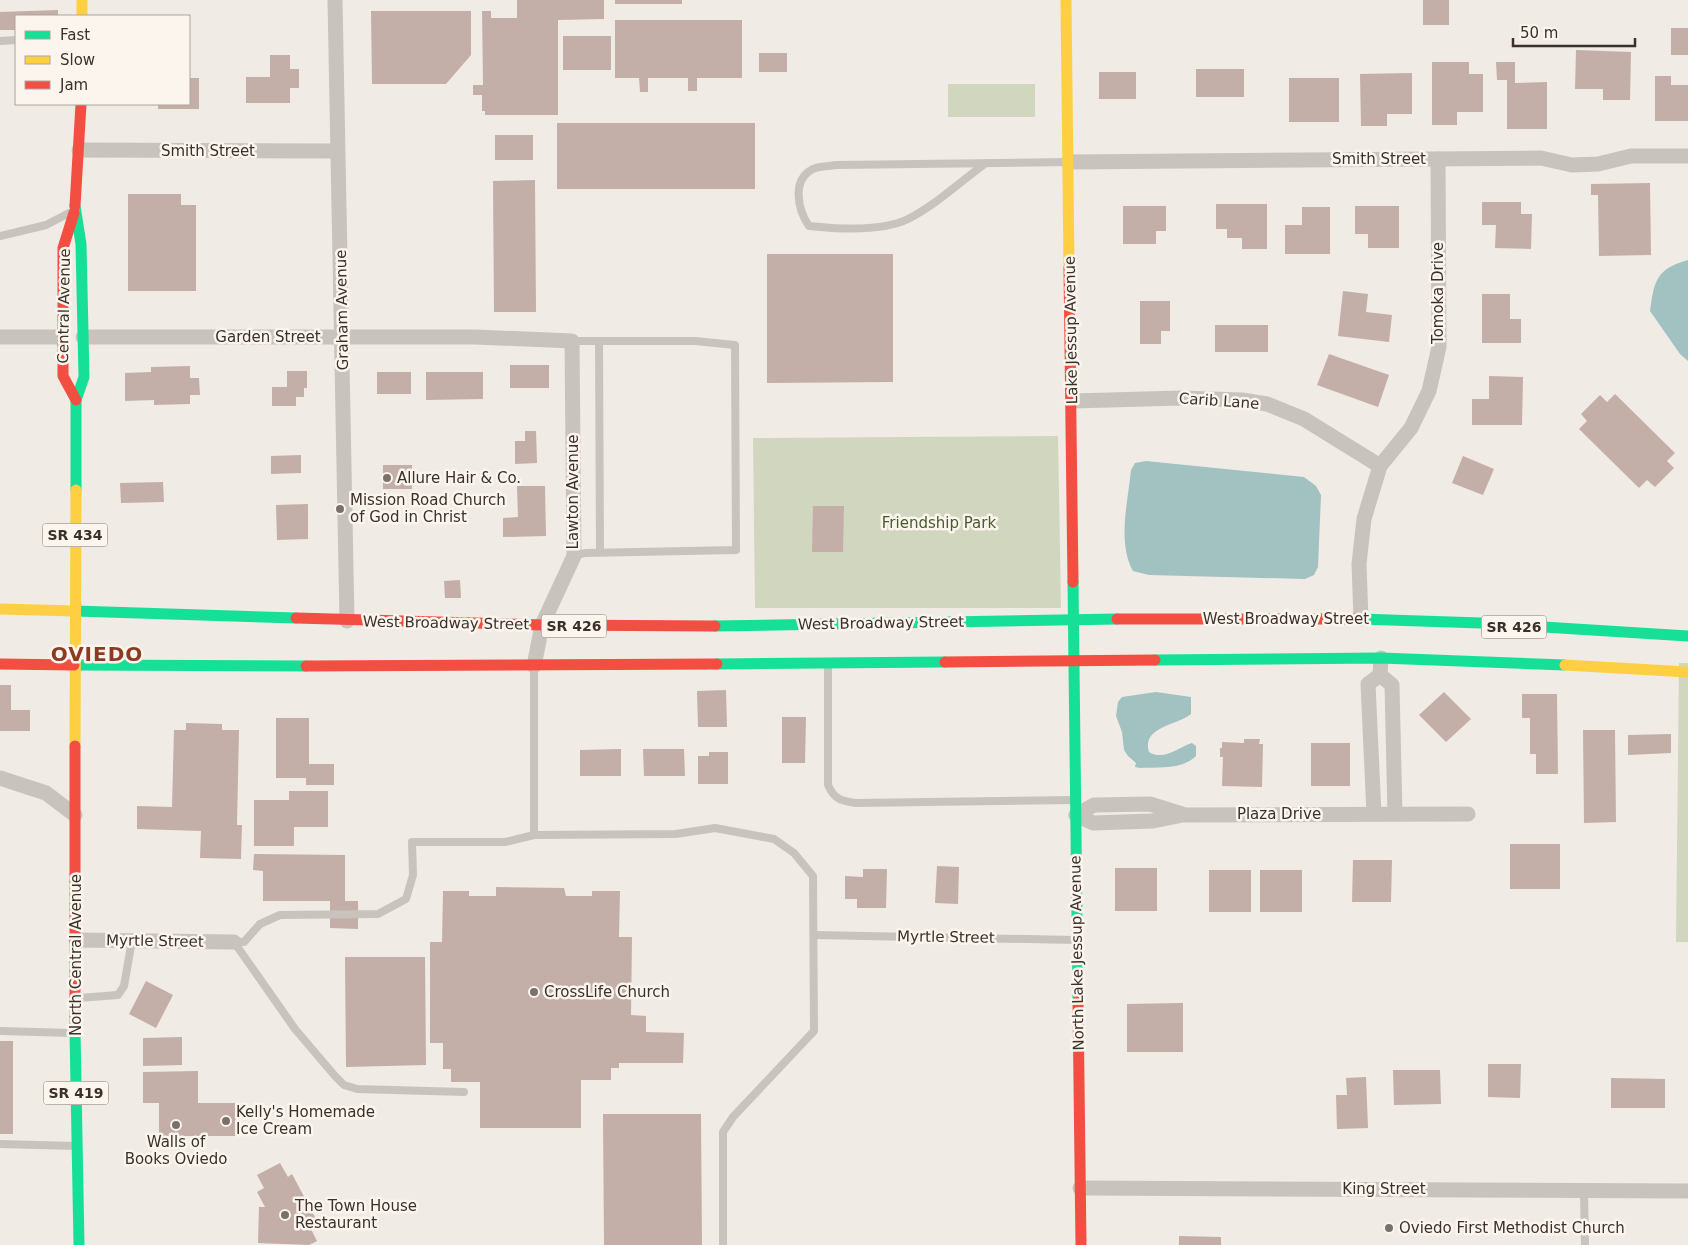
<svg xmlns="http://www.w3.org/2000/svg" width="1688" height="1245" font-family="'DejaVu Sans',sans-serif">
	<rect width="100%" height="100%" fill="#f0ebe5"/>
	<g fill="#d1d6bf">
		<rect x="948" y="84" width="87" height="33"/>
		<polygon points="1058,436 1061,608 755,608 753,438"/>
		<polygon points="1679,663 1688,663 1688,942 1676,942"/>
	</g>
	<g fill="#a1c2c1">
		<path d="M1688 260V361L1680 354 1650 311C1654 281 1656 269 1688 260Z"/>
		<path d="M1146 461 1304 477 1316 486 1321 495 1318 567 1314 575 1305 579 1149 575 1133 571C1117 542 1128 502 1131 470L1135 463Z"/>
		<path d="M1156 692 1191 697V714C1178 725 1141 727 1149 752 1164 761 1177 748 1192 743L1196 746V756C1182 770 1159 767 1140 768L1135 767 1136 763 1128 756 1124 750 1122 732 1116 716 1118 702 1122 697Z"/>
	</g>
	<g fill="#c3afa7">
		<polygon points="517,0 604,0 604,19 558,20 558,115 485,115 485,111 482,111 482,95 473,95 473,85 483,85 482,11 491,11 491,18 517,18"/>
		<rect x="615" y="0" width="67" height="4"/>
		<rect x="1423" y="0" width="26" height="25"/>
		<polygon points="58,10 58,16 16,16 16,30 0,30 0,12"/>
		<polygon points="371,11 471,11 471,55 446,84 372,84"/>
		<polygon points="615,20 742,20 742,78 697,78 697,91 688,91 688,78 648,78 648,92 640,92 639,78 615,78"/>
		<rect x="1671" y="28" width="17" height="27"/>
		<rect x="563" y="36" width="48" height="34"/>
		<polygon points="1576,50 1631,52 1630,100 1603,100 1603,89 1575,89"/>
		<rect x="759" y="53" width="28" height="19"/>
		<polygon points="270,55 290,55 290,69 299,69 299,88 290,88 290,103 246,103 246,77 270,77"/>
		<polygon points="1432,62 1469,62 1469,74 1483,74 1483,112 1457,112 1457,125 1432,125"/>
		<polygon points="1496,62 1515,62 1515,83 1547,82 1547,129 1507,129 1507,80 1497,80"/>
		<rect x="1196" y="69" width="48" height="28"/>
		<rect x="1099" y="72" width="37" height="27"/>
		<polygon points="1412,73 1412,114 1387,114 1387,126 1361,126 1360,74"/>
		<polygon points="1655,76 1671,76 1671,85 1688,85 1688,121 1655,121"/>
		<polygon points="189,78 199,78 199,109 158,109 158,104 189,104"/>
		<rect x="1289" y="78" width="50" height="44"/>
		<rect x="557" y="123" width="198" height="66"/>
		<rect x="495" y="135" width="38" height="25"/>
		<polygon points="535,180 536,312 494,312 493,181"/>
		<polygon points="1650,183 1651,255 1599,256 1598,195 1591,195 1591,184"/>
		<polygon points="128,194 181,194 181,205 196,205 196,291 128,291"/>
		<polygon points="1482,202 1521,202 1521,214 1532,214 1531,249 1495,248 1496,225 1482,225"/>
		<polygon points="1216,204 1267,204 1267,249 1242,249 1242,238 1227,238 1227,229 1216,229"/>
		<polygon points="1123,206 1166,206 1166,231 1156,231 1156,244 1123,244"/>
		<polygon points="1355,206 1399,206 1399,248 1368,248 1368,234 1355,234"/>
		<polygon points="1302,207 1330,207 1330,254 1285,254 1285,225 1302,225"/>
		<polygon points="767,254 893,254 893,382 767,383"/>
		<polygon points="1343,291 1368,294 1366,312 1392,315 1389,342 1338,336"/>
		<polygon points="1482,294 1510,294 1510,319 1521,319 1521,343 1482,343"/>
		<polygon points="1140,301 1170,301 1170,331 1161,331 1161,344 1140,344"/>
		<rect x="1215" y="325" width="53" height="27"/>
		<polygon points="1329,354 1389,375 1378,407 1317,385"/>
		<rect x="510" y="365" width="39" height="23"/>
		<polygon points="190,366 190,378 199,378 200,395 190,395 190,404 154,405 154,400 125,401 125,373 151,372 151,367"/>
		<polygon points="287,371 307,371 307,388 304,388 304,397 296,397 296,406 272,406 272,387 287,387"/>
		<rect x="377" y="372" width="34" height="22"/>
		<polygon points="426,372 483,372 483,399 426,400"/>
		<polygon points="1489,376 1523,377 1522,425 1472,425 1472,399 1489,399"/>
		<polygon points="1615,394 1675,453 1667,461 1674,468 1655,487 1647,480 1639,488 1579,429 1587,421 1581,414 1600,395 1607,402"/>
		<polygon points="525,431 536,431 537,463 515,464 515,441 525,441"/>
		<polygon points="301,455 301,473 271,474 271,456"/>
		<polygon points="1463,456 1494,469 1483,495 1452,483"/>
		<rect x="383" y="465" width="29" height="24"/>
		<polygon points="163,482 164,502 121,503 120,483"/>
		<polygon points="517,486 545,486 546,536 503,537 503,518 518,517"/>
		<polygon points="308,504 308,539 277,540 276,505"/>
		<polygon points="813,506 844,506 843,552 812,552"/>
		<polygon points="460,580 461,598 445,598 444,581"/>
		<polygon points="0,685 11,685 11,710 30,710 30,731 0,731"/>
		<polygon points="726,690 727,727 698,727 697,691"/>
		<polygon points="1444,692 1471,719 1446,742 1419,715"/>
		<polygon points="1522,694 1557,694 1558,774 1536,774 1536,754 1530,754 1530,718 1522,718"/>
		<polygon points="782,717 806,717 805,763 782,763"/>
		<polygon points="276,718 309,718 309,764 334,764 334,785 306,785 306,778 276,778"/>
		<polygon points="186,723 222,724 222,730 239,730 237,825 242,825 241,859 200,858 201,831 137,829 137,806 172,807 174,730 186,730"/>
		<polygon points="1583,730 1615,730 1616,822 1584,823"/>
		<polygon points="1671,734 1671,753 1628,755 1628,735"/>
		<polygon points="1244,739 1260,739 1259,744 1263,744 1262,787 1222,786 1223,757 1220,757 1220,748 1222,748 1222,742 1244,743"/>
		<rect x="1311" y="743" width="39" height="43"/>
		<polygon points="621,749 621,776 580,776 580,750"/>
		<polygon points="643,749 684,749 685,776 644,776"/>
		<polygon points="709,752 728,752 728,784 698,784 698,756 709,756"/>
		<polygon points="289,791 328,791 328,827 294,827 294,846 254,846 254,800 289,800"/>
		<rect x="1510" y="844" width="50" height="45"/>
		<polygon points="254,854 345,855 345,901 358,901 358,929 330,928 330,901 263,901 263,871 253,870"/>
		<polygon points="1353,860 1392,860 1391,902 1352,902"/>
		<polygon points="937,866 959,867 958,904 935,903"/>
		<rect x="1115" y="868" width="42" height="43"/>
		<polygon points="863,869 887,869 886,908 857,908 857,899 845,899 845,876 863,877"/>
		<rect x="1209" y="870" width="42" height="42"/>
		<rect x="1260" y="870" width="42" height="42"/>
		<polygon points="496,887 564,888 566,896 592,896 592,891 620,891 619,937 632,937 631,1015 646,1016 646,1032 684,1033 683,1063 619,1063 619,1068 611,1068 611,1080 581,1080 581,1128 480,1128 480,1082 451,1082 451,1069 443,1069 443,1043 430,1043 430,942 442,942 443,891 469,891 469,896 496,896"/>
		<polygon points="345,957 425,957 426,1065 346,1067"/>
		<polygon points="146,981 173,995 156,1028 129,1014"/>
		<polygon points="1183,1003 1183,1052 1127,1052 1127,1004"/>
		<polygon points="182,1037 182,1065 143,1066 143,1038"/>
		<rect x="0" y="1041" width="13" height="93"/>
		<polygon points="1488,1064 1521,1064 1520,1098 1488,1097"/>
		<polygon points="1393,1070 1440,1070 1441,1104 1394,1105"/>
		<polygon points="198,1071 198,1103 235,1103 236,1136 159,1136 159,1103 143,1103 143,1072"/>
		<polygon points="1366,1077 1368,1128 1337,1129 1336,1095 1347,1095 1346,1078"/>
		<polygon points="1611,1078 1665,1079 1665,1108 1611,1108"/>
		<polygon points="603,1114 701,1114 702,1245 604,1245"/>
		<polygon points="280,1163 288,1177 292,1174 316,1219 308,1223 317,1241 309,1245 258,1243 259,1207 265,1207 257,1192 264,1188 257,1175"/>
		<polygon points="1179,1236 1221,1237 1221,1245 1179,1245"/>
	</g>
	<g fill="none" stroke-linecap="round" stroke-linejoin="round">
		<g stroke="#c9c3be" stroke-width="8">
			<polyline points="0,41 16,40"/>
			<path d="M986 163C961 181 936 205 908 219 882 232 837 229 809 226 798 210 791 180 813 169 819 166 830 166 837 165L1067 162"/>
			<polyline points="0,236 46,225 69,213"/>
			<polyline points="572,341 695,341 735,345 736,550 585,553 574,556"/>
			<polyline points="599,342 600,552"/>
			<path d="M828 666V785C834 799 841 801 856 803L1074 800"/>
			<polyline points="534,668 534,835 676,834 715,828 774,839 794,853 813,876 814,1031 733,1117 723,1132 723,1245"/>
			<polyline points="814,935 1075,940"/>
			<polyline points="234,942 244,942 260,924 280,915 378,914 406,899 413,875 412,842 505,842 534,835"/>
			<polyline points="234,942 295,1029 335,1076 344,1085 357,1089 464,1092"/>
			<polyline points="78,998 118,995 124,986 132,940"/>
			<polyline points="0,1031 73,1033"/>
			<polyline points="0,1144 75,1146"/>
			<polyline points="1584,1191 1585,1245"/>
		</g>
		<g stroke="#c9c3be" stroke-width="15">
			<polyline points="335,0 347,621"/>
			<polyline points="79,150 337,151"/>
			<polyline points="1068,162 1541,158 1572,165 1598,164 1631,156 1688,156"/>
			<polyline points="0,337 63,337"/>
			<polyline points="83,337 475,337 572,341 574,556 542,625 534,666"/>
			<polyline points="1072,401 1181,398 1242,400 1267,404 1304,419 1380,466"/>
			<polyline points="1361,619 1359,564 1364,519 1380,466 1411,428 1429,391 1439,347 1438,159"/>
			<polyline points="1380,675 1392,685 1395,814"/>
			<polyline points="0,778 46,793 75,815"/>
			<polyline points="1374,814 1368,684 1380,675 1381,658"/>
			<polyline points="1076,815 1093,823 1153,821 1183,815 1468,814"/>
			<polyline points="1076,815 1094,805 1150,804 1182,814"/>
			<polyline points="76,940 234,942"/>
			<polyline points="1080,1188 1688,1191"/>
		</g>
		<g stroke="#16e098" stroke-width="11">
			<polyline points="75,206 81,244 84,377 76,400 76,490"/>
			<polyline points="1073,582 1078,1000"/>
			<polyline points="75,611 296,618"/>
			<polyline points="1359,619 1481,623 1688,636"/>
			<polyline points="715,626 1117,619"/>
			<polyline points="1155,660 1381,658 1565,665"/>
			<polyline points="717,664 945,662"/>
			<polyline points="74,665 306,666"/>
			<polyline points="75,1031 79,1245"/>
		</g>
		<g stroke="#ffcf43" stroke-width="11">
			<polyline points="82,0 82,16"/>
			<polyline points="1066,0 1069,268"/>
			<polyline points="0,609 75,611"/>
			<polyline points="1565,665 1688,672"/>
			<polyline points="75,746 76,490"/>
		</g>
		<g stroke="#f24e42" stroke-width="11">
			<polyline points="75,206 81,104"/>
			<polyline points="74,213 63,248 63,376 76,400"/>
			<polyline points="1069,268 1073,582"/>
			<polyline points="296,618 543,625 715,626"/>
			<polyline points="1117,619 1359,619"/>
			<polyline points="945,662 1155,660"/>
			<polyline points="0,664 74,665"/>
			<polyline points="306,666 717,664"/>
			<polyline points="1078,1000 1081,1245"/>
			<polyline points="75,1031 75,746"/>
		</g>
	</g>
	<g fill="#7a716c" stroke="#fbf5ee" stroke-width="2">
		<circle cx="387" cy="478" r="5"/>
		<circle cx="340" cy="509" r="5"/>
		<circle cx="534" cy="992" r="5"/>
		<circle cx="226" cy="1121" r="5"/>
		<circle cx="176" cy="1125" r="5"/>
		<circle cx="285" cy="1215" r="5"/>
		<circle cx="1389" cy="1228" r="5"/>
	</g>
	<g text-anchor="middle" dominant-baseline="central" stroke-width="5" stroke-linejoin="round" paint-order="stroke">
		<g fill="#fbf5ee" stroke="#756b66" stroke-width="1">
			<rect x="42.5" y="523.5" width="65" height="23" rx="4"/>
			<rect x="541.5" y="614.5" width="65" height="23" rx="4"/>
			<rect x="1481.5" y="615.5" width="65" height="23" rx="4"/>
			<rect x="43.5" y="1081.5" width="65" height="23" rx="4"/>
		</g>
		<g font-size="14" font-weight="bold" fill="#3b302b">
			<text x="75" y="535">SR 434</text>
			<text x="574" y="626">SR 426</text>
			<text x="1514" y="627">SR 426</text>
			<text x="76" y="1093">SR 419</text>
		</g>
		<g font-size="15" fill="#3b302b" stroke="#fbf5ee">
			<text x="208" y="151">Smith Street</text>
			<text x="1379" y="159">Smith Street</text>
			<text transform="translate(1438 293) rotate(-90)">Tomoka Drive</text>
			<text transform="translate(64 306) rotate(-89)">Central Avenue</text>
			<text transform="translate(342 310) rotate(-91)">Graham Avenue</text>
			<text transform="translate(1071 330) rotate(-91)">Lake Jessup Avenue</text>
			<text x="268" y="337">Garden Street</text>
			<text transform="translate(1219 401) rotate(4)">Carib Lane</text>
			<text transform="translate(573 492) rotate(-90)">Lawton Avenue</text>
			<text x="1286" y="619">West Broadway Street</text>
			<text transform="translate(446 623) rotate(1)">West Broadway Street</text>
			<text transform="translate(881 623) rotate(-1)">West Broadway Street</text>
			<text x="1279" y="814">Plaza Drive</text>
			<text transform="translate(946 937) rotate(1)">Myrtle Street</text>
			<text transform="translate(155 941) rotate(1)">Myrtle Street</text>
			<text transform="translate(1077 953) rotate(-91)">North Lake Jessup Avenue</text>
			<text transform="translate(76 955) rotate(-90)">North Central Avenue</text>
			<text x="1384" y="1189">King Street</text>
		</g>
		<g font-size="15" fill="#3b302b" stroke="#fbf5ee" text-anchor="start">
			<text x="397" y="478">Allure Hair &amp; Co.</text>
			<text x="350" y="500">Mission Road Church<tspan x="350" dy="17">of God in Christ</tspan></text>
			<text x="544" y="992">CrossLife Church</text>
			<text x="236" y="1112">Kelly's Homemade<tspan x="236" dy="17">Ice Cream</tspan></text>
			<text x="176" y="1142" text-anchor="middle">Walls of<tspan x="176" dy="17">Books Oviedo</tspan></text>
			<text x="295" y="1206">The Town House<tspan x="295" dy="17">Restaurant</tspan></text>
			<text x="1399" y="1228">Oviedo First Methodist Church</text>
		</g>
		<g font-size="15" fill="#4a5a2e" stroke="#fbf5ee">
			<text x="939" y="523">Friendship Park</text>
		</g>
		<g font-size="20" font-weight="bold" letter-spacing="1" fill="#8c3b22" stroke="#fbf5ee">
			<text x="97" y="654">OVIEDO</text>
		</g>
	</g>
	<rect x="15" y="15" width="175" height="90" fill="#fbf5ee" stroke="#aea6a0"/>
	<rect x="25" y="31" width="25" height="8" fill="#16e098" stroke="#aea6a0"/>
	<text x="60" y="40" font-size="15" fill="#3b302b">Fast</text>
	<rect x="25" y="56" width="25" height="8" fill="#ffcf43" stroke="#aea6a0"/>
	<text x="60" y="65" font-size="15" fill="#3b302b">Slow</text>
	<rect x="25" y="81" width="25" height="8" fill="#f24e42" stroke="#aea6a0"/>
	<text x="60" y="90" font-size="15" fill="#3b302b">Jam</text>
	<path d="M1513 38v8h122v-8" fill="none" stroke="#3b302b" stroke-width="2.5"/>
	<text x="1520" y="38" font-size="15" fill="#3b302b" stroke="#fbf5ee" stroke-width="4" paint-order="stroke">50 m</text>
</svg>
